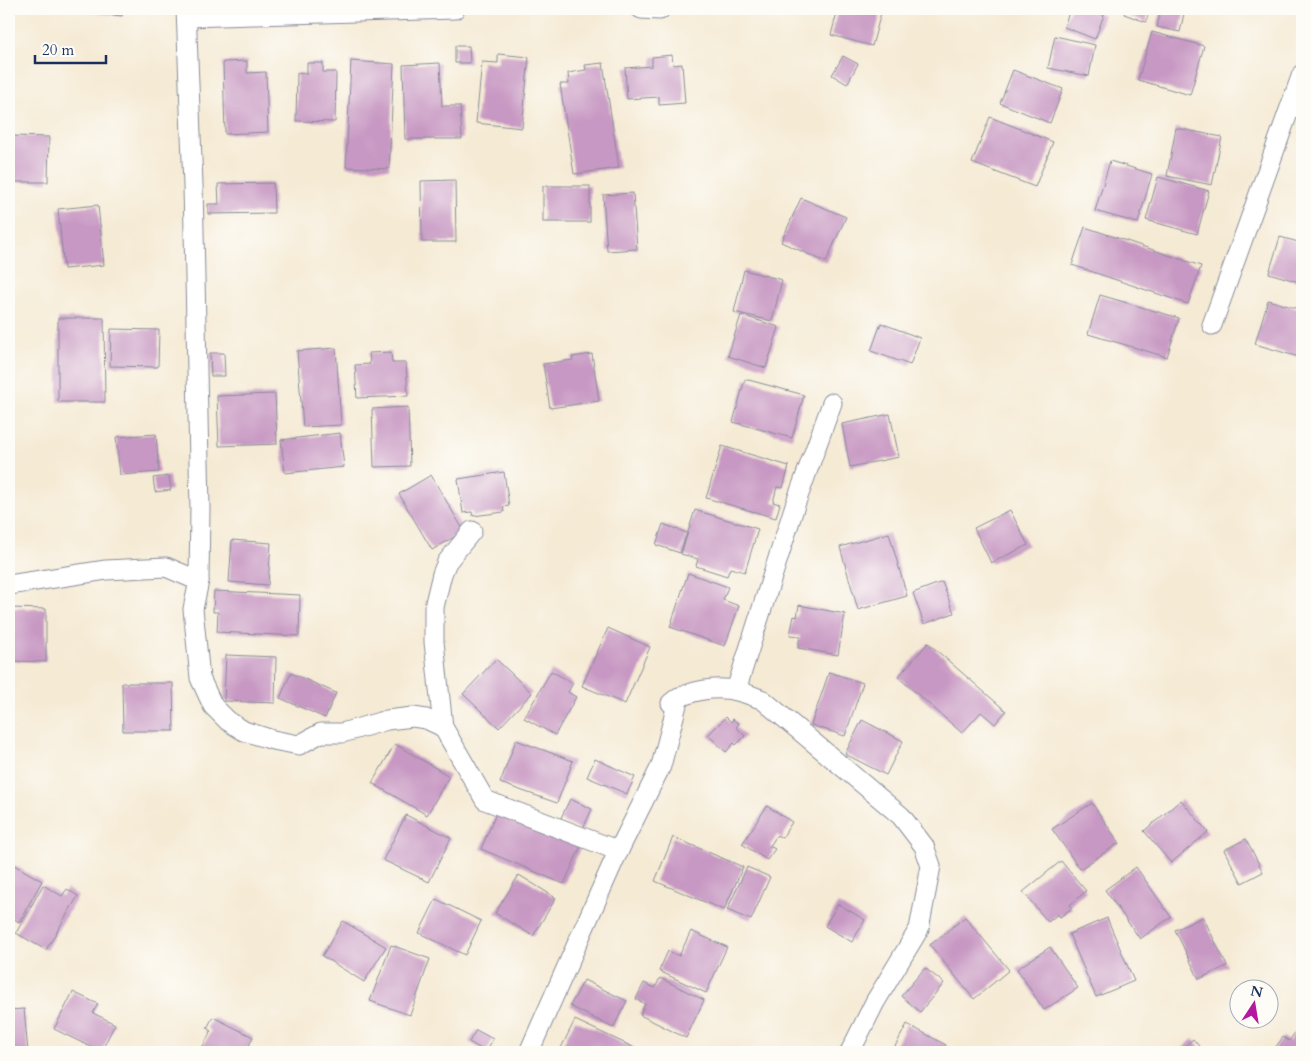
<svg xmlns="http://www.w3.org/2000/svg" width="1311" height="1061" font-family="Cardo,serif">
	<rect width="100%" height="100%" fill="#fdfcf7"/>
	<filter id="ink" filterUnits="userSpaceOnUse"><feTurbulence type="fractalNoise" baseFrequency=".02" numOctaves="2"/><feDisplacementMap in="SourceGraphic" scale="10" xChannelSelector="R" yChannelSelector="G"/><feConvolveMatrix kernelMatrix="1 2 1 2 8 2 1 2 1" color-interpolation-filters="sRGB"/></filter>
	<filter id="wash" filterUnits="userSpaceOnUse"><feTurbulence type="fractalNoise" baseFrequency=".0096" numOctaves="4" result="noise"/><feDisplacementMap in="SourceGraphic" scale="20" xChannelSelector="R" yChannelSelector="G"/><feGaussianBlur stdDeviation="1.12" result="paint"/><feColorMatrix in="noise" values="0 0 0 0 0 0 0 0 0 0 0 0 0 0 0 0 0 1.4 0 .05"/><feComposite in="paint" operator="in"/></filter>
	<g filter="url(#wash)">
		<rect width="100%" height="100%" fill="#f5ead4"/>
		<g id="blocks">
			<g fill="#c798c3">
				<polygon points="79,9 123,9 122,16 79,11"/>
				<polygon points="838,9 882,9 872,46 831,35"/>
				<polygon points="1070,9 1090,9 1104,15 1095,39 1064,27"/>
				<polygon points="1126,9 1150,9 1146,22 1124,14"/>
				<polygon points="1161,9 1185,9 1180,32 1157,27"/>
				<polygon points="1152,32 1204,46 1190,95 1138,80"/>
				<polygon points="1055,36 1095,45 1089,76 1048,68"/>
				<polygon points="455,46 469,46 470,63 455,63"/>
				<polygon points="498,54 529,57 522,128 476,123 482,62 498,63"/>
				<polygon points="672,55 673,65 682,64 685,103 659,105 659,97 627,99 625,68 652,66 652,57"/>
				<polygon points="843,56 858,64 847,84 832,75"/>
				<polygon points="247,61 247,73 266,72 268,132 225,134 223,62"/>
				<polygon points="351,61 394,64 389,169 346,167"/>
				<polygon points="307,63 323,63 323,72 336,72 335,122 296,121 297,73 307,74"/>
				<polygon points="440,63 442,106 460,106 462,139 405,139 403,65"/>
				<polygon points="603,63 619,168 574,174 560,84 569,84 568,73 586,70 585,65"/>
				<polygon points="1013,70 1063,89 1050,123 1000,103"/>
				<polygon points="990,117 1053,142 1035,187 972,163"/>
				<polygon points="1176,128 1222,137 1212,185 1167,176"/>
				<polygon points="9,136 49,137 48,182 9,182"/>
				<polygon points="1110,161 1152,174 1138,223 1095,211"/>
				<polygon points="1158,177 1209,191 1197,234 1146,220"/>
				<polygon points="455,180 456,242 422,242 421,181"/>
				<polygon points="273,183 274,213 208,214 208,204 219,204 218,184"/>
				<rect x="543" y="186" width="47" height="36"/>
				<polygon points="633,193 637,249 607,251 603,195"/>
				<polygon points="801,198 846,217 826,262 781,242"/>
				<polygon points="98,205 104,265 64,269 58,209"/>
				<polygon points="1085,227 1201,266 1188,304 1072,265"/>
				<polygon points="1280,237 1302,243 1302,283 1269,273"/>
				<polygon points="744,270 782,280 772,321 734,312"/>
				<polygon points="1100,295 1179,318 1167,357 1088,334"/>
				<polygon points="1268,300 1302,310 1302,358 1255,344"/>
				<polygon points="741,315 779,327 766,368 728,356"/>
				<polygon points="58,318 104,318 105,402 58,402"/>
				<polygon points="881,323 920,338 910,365 871,351"/>
				<polygon points="111,329 159,330 158,367 110,366"/>
				<polygon points="336,348 341,425 303,427 297,351"/>
				<polygon points="391,352 392,363 406,363 408,396 357,398 355,365 370,364 369,353"/>
				<polygon points="210,353 224,353 225,376 211,376"/>
				<polygon points="592,354 599,401 550,408 543,364 573,360 572,357"/>
				<polygon points="745,379 804,395 792,438 733,422"/>
				<polygon points="275,394 277,444 219,446 217,396"/>
				<polygon points="408,407 410,466 374,467 372,409"/>
				<polygon points="890,414 899,457 850,467 842,424"/>
				<polygon points="340,433 344,467 285,473 281,440"/>
				<polygon points="156,434 159,472 120,475 116,437"/>
				<polygon points="722,446 789,466 783,488 777,487 773,502 780,504 776,518 706,498"/>
				<polygon points="504,472 509,506 503,507 504,512 473,516 472,512 463,513 458,479"/>
				<polygon points="431,475 464,531 432,550 399,494"/>
				<polygon points="169,476 171,490 155,492 153,478"/>
				<polygon points="695,510 758,529 745,572 730,568 727,576 696,566 698,559 681,554"/>
				<polygon points="1010,510 1028,545 991,563 974,528"/>
				<polygon points="663,524 687,533 680,553 656,545"/>
				<polygon points="889,533 907,596 858,610 840,547"/>
				<polygon points="232,540 271,543 268,585 229,582"/>
				<polygon points="688,573 728,587 723,600 739,606 725,646 670,627"/>
				<polygon points="942,582 954,613 924,624 913,593"/>
				<polygon points="214,591 300,595 299,636 217,632 218,612 213,612"/>
				<polygon points="799,605 845,614 838,655 798,648 800,636 790,635 794,616 797,617"/>
				<polygon points="9,608 46,609 46,662 9,661"/>
				<polygon points="608,628 650,647 625,704 582,686"/>
				<polygon points="928,643 1006,711 995,724 981,712 962,733 898,677"/>
				<polygon points="226,655 276,657 275,703 224,701"/>
				<polygon points="496,659 532,693 499,728 463,694"/>
				<polygon points="551,671 573,683 568,692 576,697 555,735 524,718"/>
				<polygon points="829,672 863,683 845,736 811,725"/>
				<polygon points="291,673 336,693 325,718 280,698"/>
				<polygon points="122,683 173,683 174,731 123,731"/>
				<polygon points="726,717 731,722 733,719 739,724 736,727 745,736 736,745 734,743 726,752 708,735"/>
				<polygon points="862,720 903,741 886,775 845,754"/>
				<polygon points="516,740 573,761 557,803 500,783"/>
				<polygon points="395,744 449,776 427,815 372,783"/>
				<polygon points="595,759 635,777 627,794 587,777"/>
				<polygon points="570,799 592,809 582,831 560,820"/>
				<polygon points="1181,800 1208,832 1171,863 1144,831"/>
				<polygon points="1092,803 1119,843 1080,869 1052,829"/>
				<polygon points="767,806 792,822 782,838 777,835 770,846 775,849 767,860 742,844"/>
				<polygon points="497,811 581,846 564,884 481,849"/>
				<polygon points="406,815 451,838 429,882 383,860"/>
				<polygon points="673,837 743,867 724,910 655,881"/>
				<polygon points="1246,839 1263,872 1242,883 1224,850"/>
				<polygon points="1061,861 1086,891 1070,905 1072,908 1060,917 1058,914 1048,922 1023,892"/>
				<polygon points="9,862 42,881 19,922 9,916"/>
				<polygon points="747,867 770,877 751,920 727,910"/>
				<polygon points="1136,867 1171,917 1140,939 1105,890"/>
				<polygon points="519,875 556,898 533,936 495,913"/>
				<polygon points="43,885 62,896 67,889 78,896 46,950 16,933"/>
				<polygon points="436,899 481,921 465,955 419,933"/>
				<polygon points="838,904 865,920 852,942 825,926"/>
				<polygon points="965,917 1009,970 974,999 930,945"/>
				<polygon points="1203,917 1227,966 1199,979 1175,930"/>
				<polygon points="1107,918 1134,981 1096,997 1069,934"/>
				<polygon points="343,921 386,947 364,982 322,956"/>
				<polygon points="691,931 727,947 706,993 659,971 668,951 679,956"/>
				<polygon points="391,945 430,959 410,1015 370,1001"/>
				<polygon points="1050,947 1078,988 1044,1010 1017,969"/>
				<polygon points="925,968 944,983 920,1012 901,996"/>
				<polygon points="660,978 704,1000 686,1038 640,1015 645,1004 636,999 644,983 655,988"/>
				<polygon points="584,980 627,1001 613,1028 570,1006"/>
				<polygon points="73,992 98,1004 93,1013 115,1024 101,1052 54,1029"/>
				<polygon points="24,1009 28,1052 9,1052 9,1010"/>
				<polygon points="213,1017 253,1037 246,1052 200,1052 211,1031 207,1028"/>
				<polygon points="575,1020 639,1050 638,1052 559,1052"/>
				<polygon points="907,1024 946,1045 942,1052 892,1052"/>
				<polygon points="476,1030 493,1039 486,1052 469,1042"/>
				<polygon points="1296,1031 1302,1035 1302,1052 1272,1052 1283,1037 1289,1041"/>
				<polygon points="1193,1039 1204,1052 1178,1052"/>
			</g>
		</g>
	</g>
	<g filter="url(#ink)">
		<use href="#blocks" fill-opacity="0" stroke="#888c99" stroke-width="1"/>
		<g fill="none" stroke-linecap="round" stroke-linejoin="round">
			<defs>
				<g id="street">
					<polyline points="186,9 193,185 200,508 199,581 193,609 200,678 213,706 228,721 244,731 273,740 299,745 321,733 342,733 387,720 413,717 426,719 443,727"/>
					<polyline points="641,9 660,10"/>
					<polyline points="187,17 455,9"/>
					<polyline points="1212,325 1302,74"/>
					<polyline points="472,531 447,562 442,574 434,607 434,642 443,727 485,800 619,851"/>
					<polyline points="9,585 106,570 166,567 199,581"/>
					<polyline points="736,690 795,505 832,403"/>
					<path d="M671 703C688 690 716 686 737 691 746 693 755 697 763 700L901 816 924 846 931 866 919 929 875 1002 850 1052"/>
					<polyline points="529,1052 616,856 661,766 679,697 674,701"/>
				</g>
			</defs>
			<use href="#street" stroke="#888c99" stroke-width="21"/>
			<use href="#street" stroke="#fff" stroke-width="19"/>
		</g>
	</g>
	<rect width="1311" height="1061" fill="none" stroke="#fdfcf7" stroke-width="30"/>
	<g transform="translate(1254 1004) rotate(12)"><circle r="24" fill="#fdfcf7" stroke="#a3aaba"/>
	<path d="M0-4L9 19L0 12L-9 19Z" fill="#b5179e"/>
	<text y="-8" font-size="14" font-weight="bold" text-anchor="middle" fill="#1b2f5e">N</text>
	</g>
	<path d="M35 55v8h71v-8" fill="none" stroke="#1b2f5e" stroke-width="2.5"/>
	<text x="42" y="55" font-size="15" fill="#1b2f5e" stroke="#fdfcf7" stroke-width="4" paint-order="stroke">20 m</text>
</svg>
